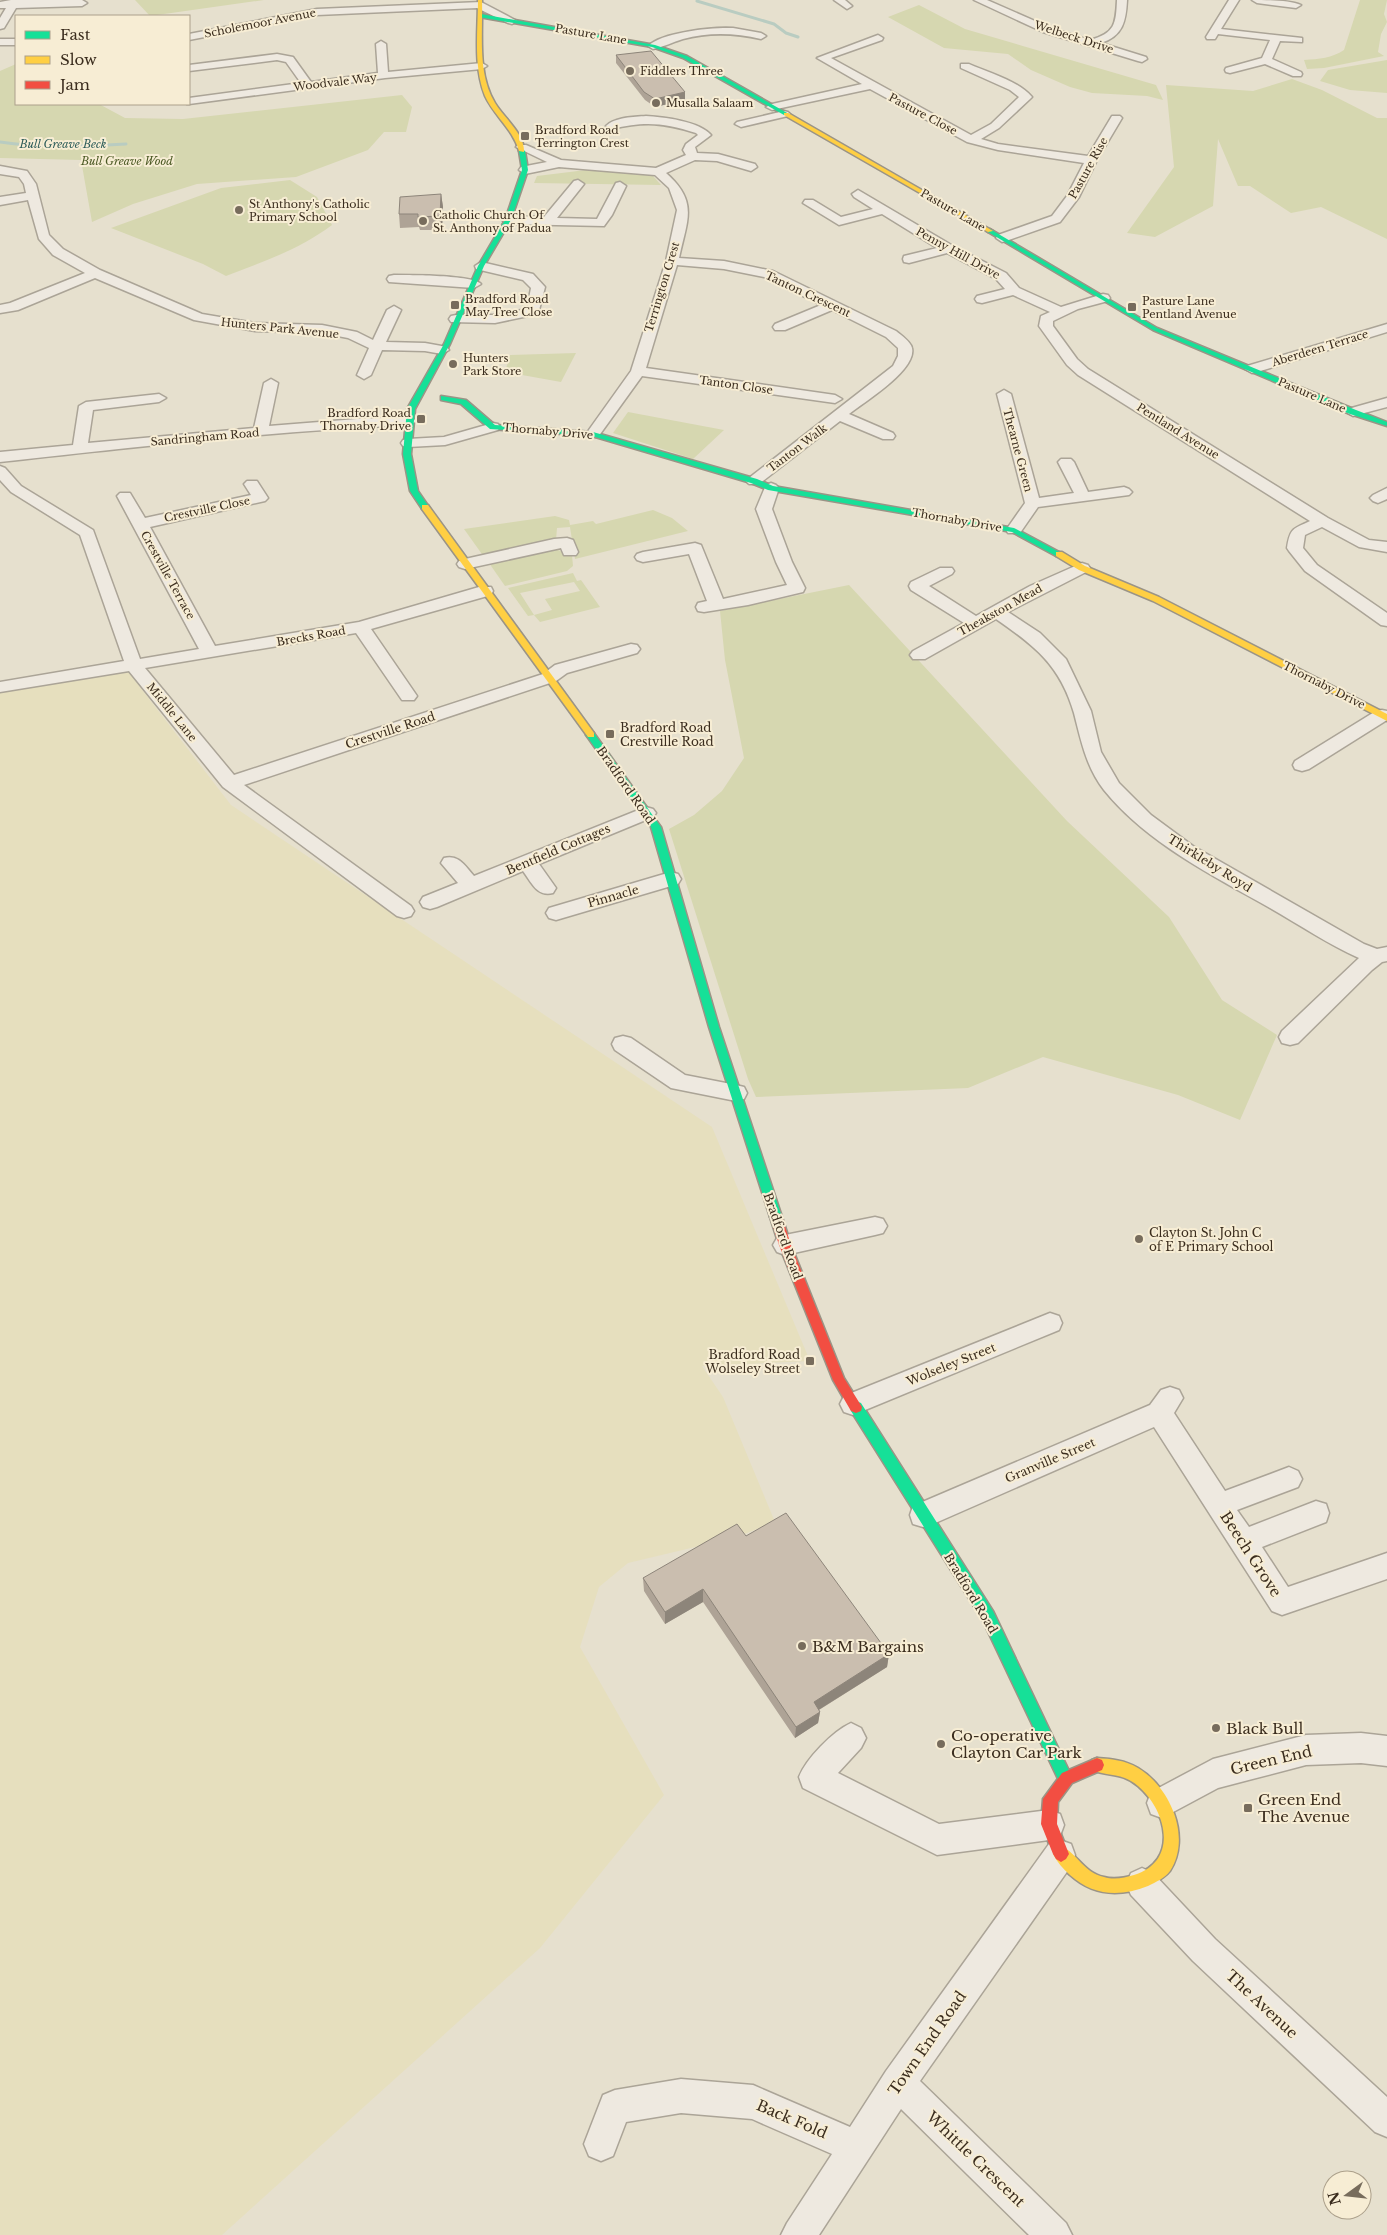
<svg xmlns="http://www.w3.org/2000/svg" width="1387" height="2235" font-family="'Libre Baskerville',serif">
	<rect width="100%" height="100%" fill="#e6e0ce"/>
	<polygon fill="#e6dfbe" points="126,669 231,805 712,1127 810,1361 702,1366 723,1397 775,1522 737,1537 628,1563 599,1587 580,1647 664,1795 540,1948 222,2235 0,2235 0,688"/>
	<g fill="#d6d7b0" fill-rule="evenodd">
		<polygon points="135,0 264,0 150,16"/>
		<path d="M1360 0H1387L1384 14 1387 22 1381 34 1378 52 1384 56 1324 68 1307 69 1304 60C1319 59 1332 58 1344 50Z"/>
		<polygon points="919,5 965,29 1156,85 1163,100 1147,96 1092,93 1070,87 1031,70 1008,54 944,48 888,17"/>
		<polygon points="1387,60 1387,93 1350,90 1320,81 1328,70"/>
		<polygon points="16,64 16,104 99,104 125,118 183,119 402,95 412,107 406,132 384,132 368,150 296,177 197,184 133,204 92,222 81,160 0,158 0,71"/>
		<polygon points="1292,79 1322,90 1377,118 1387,118 1387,239 1321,207 1291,213 1250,186 1238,186 1218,139 1213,206 1155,237 1127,233 1174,167 1166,85 1253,91"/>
		<polygon points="586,170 635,172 653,176 661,185 534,183 537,176"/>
		<path d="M290 180 317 197 332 225C300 249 263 262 226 276L203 264 111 228 221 188Z"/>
		<polygon points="576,353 561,382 505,372 510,355"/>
		<polygon points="628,412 724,430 693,459 613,433"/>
		<polygon points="653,510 672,518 688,531 575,559 570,527 557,528 556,540 484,557 464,529 555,516 569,520 570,525 593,521 596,524"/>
		<polygon points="555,549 572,555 573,566 567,571 505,586 489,563"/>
		<path d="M573 573 577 581 581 580 600 607 540 622 534 615 528 616 508 588ZM574 582 580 591 545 599 552 610 534 615 520 593Z"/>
		<polygon points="849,585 1067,821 1169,917 1222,1000 1277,1035 1240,1120 1178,1095 1043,1057 968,1088 756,1097 748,1079 669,829 694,815 722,791 744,758 725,660 720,611"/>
	</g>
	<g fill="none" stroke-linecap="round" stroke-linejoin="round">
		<g stroke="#b9ccc1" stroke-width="3">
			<polyline points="697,1 774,24 786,33 798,37"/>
			<path d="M0 142C39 148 86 146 126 144"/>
		</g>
		<defs>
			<g id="street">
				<polygon points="11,0 82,0 87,3 82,6 16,8 4,28 0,29 0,18 6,8 0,8 0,2"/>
				<polygon points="834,0 845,0 852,6 847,9"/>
				<path d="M974 0H987L1051 28 1090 40C1115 33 1116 24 1117 0H1127C1126 21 1123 36 1101 43L1146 57 1147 59 1142 62 1138 61 1043 32Z"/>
				<polygon points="1229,0 1239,0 1221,29 1302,38 1302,42 1280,41 1272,59 1301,72 1302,74 1301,76 1293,76 1265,64 1230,73 1226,72 1225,70 1226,68 1262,58 1270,40 1218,34 1215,39 1207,39 1206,37"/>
				<path d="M1252 0C1266 0 1290 0 1301 5L1296 8 1257 3Z"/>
				<polygon points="481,2 517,21 512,24 508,23 477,8 317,15 189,40 189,34 317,9"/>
				<path d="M733 28 761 33 766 36 761 39C735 33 709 32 683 39 673 42 663 47 653 49L648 46C662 32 713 27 733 28Z"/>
				<path d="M878 35 883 38 882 40 831 58 971 135 991 124 1019 97 1010 90 961 68V64H969C989 73 1017 80 1032 97L1030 99 999 128 981 139 998 144 1088 156 1112 116H1120L1122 118 1097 160 1079 197 1060 222 1006 241 1002 242 996 238 998 235 1052 216 1067 196 1084 163 998 150 967 142 870 89 772 110 766 107 772 104 862 84 817 58Z"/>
				<rect x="0" y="39" width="16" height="6"/>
				<polygon points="381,41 386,44 388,72 482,63 487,66 482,69 385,78 189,104 187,104 189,104 189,98 301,83 286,62 277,60 189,71 189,65 277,54 293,57 311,82 378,73 376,44"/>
				<polygon points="784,111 788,112 790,114 788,116 741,127 735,124 737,122"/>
				<path d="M646 116C663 117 699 121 711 135L695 147 697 153 718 154 755 164 757 167 751 171 717 161 695 160 666 173C699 202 687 220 679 258L724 261 773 271 896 331C901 335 911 342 912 348 917 370 864 402 849 414L893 433 895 436 893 439H883L840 421 759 484H749L746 481 749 478 893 366 898 356V348L886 337 832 310 785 330H775L773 327 775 324 821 305 764 277 724 269 677 265 646 368 835 395 842 399 835 403 642 376 598 437H588L586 434 631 371 666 261 677 210 669 188 655 175 559 167 525 174 519 170 521 167 547 162 516 147 518 145H526L561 160 656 168 686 155 683 150 686 144 698 135 696 133C664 123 645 121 612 129L606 126C615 117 634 117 646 116Z"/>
				<polygon points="0,166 27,171 36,184 49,235 63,249 100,270 202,314 255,323 322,325 357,332 373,340 387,310 394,306 401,310 386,342 425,343 447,347 449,350 442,354 425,351 382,350 371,375 364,379 357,375 369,348 348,338 322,333 255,331 194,320 95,278 18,310 0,313 0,305 10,303 85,273 53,255 39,239 28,200 0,205 0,197 26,193 24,184 19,177 0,174"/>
				<polygon points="578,180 584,184 557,218 597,219 616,183 620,182 626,186 612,215 604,226 508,224 502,220 508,216 544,217 574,181"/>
				<path d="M858 190 953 246 1006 273 1019 288 1061 307 1103 294 1108 295 1110 298 1108 301 1078 309 1053 321V326L1077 359 1088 369 1328 518 1369 540 1387 542V552L1359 547 1322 527 1305 535 1303 548 1317 565 1387 613V626L1381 625 1305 571 1289 551 1287 548C1290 528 1293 529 1310 521L1078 375 1067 365 1039 326 1041 316 1050 312 1013 295 982 303 977 302 975 299 977 296 1005 289 996 279 947 253 909 263 904 262 903 259 904 256 937 248 882 214 839 225 803 203 805 200H813L841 217 873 209 854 197 852 194Z"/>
				<polygon points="481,262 533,274 545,287 538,314 495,323 451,322 449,319 451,316 456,315 495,315 527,309 531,288 523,280 476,269 475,266"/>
				<path d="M394 275C409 275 473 275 481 284L474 288 389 282 387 279 389 276Z"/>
				<polygon points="1387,324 1387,332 1257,372 1252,373 1245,369 1247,366"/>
				<path d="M271 379 278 383 269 426 357 419 410 417 417 421 410 425C273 431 136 447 0 462V452L73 445 79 406 86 402 159 394 166 398 159 402 93 410 88 443 254 428 264 383Z"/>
				<polygon points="1004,390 1011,394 1039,498 1074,493 1058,462 1061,459 1071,459 1074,462 1088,492 1124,487 1129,489 1132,492 1129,495 1038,507 1020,533 1008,533 1006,530 1025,503 997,394"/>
				<polygon points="1387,398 1387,407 1353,416 1346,412 1348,409"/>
				<polygon points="493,423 498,424 500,427 498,430 445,445 408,447 403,446 401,443 403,440 408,439 444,437"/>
				<polygon points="0,466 5,468 21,486 93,530 140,659 199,649 117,496 120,493 130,493 145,518 251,495 244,484 247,481 257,481 268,498 265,501 150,527 215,646 359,622 479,587 491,587 493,591 491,595 371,629 417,696 414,700 402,700 356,633 145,668 234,775 543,674 555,665 631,644 637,645 640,649 637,653 567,673 556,681 244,785 411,906 414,911 411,916 404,918 397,916 223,787 129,671 0,692 0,682 124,661 80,535 11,492 0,480"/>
				<polygon points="771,483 776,485 779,488 772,509 792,562 805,588 803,592 748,605 704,612 698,611 696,607 698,603 707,601 689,554 643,562 637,560 635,557 637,554 643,552 695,543 701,545 723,599 787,585 776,562 756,509 766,485"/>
				<polygon points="1387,488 1387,499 1378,503 1373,501 1370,498 1373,495"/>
				<polygon points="567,538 573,540 578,552 576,555 564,555 561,548 465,569 459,567 457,564 459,561 465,559 554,539"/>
				<path d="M1082 563 1088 565 1090 568 1088 571 1008 612 1040 633 1066 659 1091 711 1101 752 1119 783 1151 815 1193 846 1364 944 1377 949 1387 947V961L1382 962 1372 970 1298 1043 1290 1045 1282 1043 1279 1037 1282 1031 1359 958C1329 945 1300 925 1270 908 1212 875 1147 843 1104 790 1086 767 1081 740 1074 713 1060 665 1035 646 996 619L925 659H913L910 655 913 651 964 623 911 590 909 586 911 582 940 568H952L954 571 952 574 929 586 976 616 1030 586Z"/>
				<polygon points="1382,710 1387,711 1387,720 1309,769 1302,771 1295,769 1293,765 1295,761 1376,711"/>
				<path d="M646 807 653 809 656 813 653 817 539 864 556 888 553 893C537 897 532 883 523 871L437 907 430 909 423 907 420 902 423 897 458 883 441 863 444 858C459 854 465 866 474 876Z"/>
				<polygon points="671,872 678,874 681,879 678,884 556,920 549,918 546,913 549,908"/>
				<polygon points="623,1036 631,1038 685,1075 736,1085 744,1087 747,1093 744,1099 736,1101 671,1088 615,1050 612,1044 615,1038"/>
				<polygon points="875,1217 883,1219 887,1226 883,1233 875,1235 785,1255 777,1252 773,1245 777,1238 785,1235"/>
				<polygon points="1050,1313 1059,1316 1062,1323 1059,1330 853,1415 844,1412 840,1404 844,1396"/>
				<polygon points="1170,1387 1179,1390 1183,1398 1174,1413 1225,1491 1289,1467 1298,1471 1302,1479 1298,1487 1237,1510 1249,1527 1316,1501 1326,1504 1329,1513 1326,1522 1262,1547 1288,1587 1387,1553 1387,1579 1282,1615 1272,1611 1154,1427 933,1524 923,1527 913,1524 910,1515 913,1506 1150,1405 1161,1390"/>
				<path d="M851 1723 861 1728 866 1738 861 1748 838 1773 939 1824 1049 1810 1060 1814 1064 1825 1060 1836 1049 1840 937 1855 803 1788 799 1777C806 1759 833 1731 851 1723Z"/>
				<polygon points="1361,1733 1387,1736 1387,1766 1361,1763 1306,1765 1218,1788 1162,1818 1151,1814 1147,1803 1151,1792 1213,1759 1306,1735"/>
				<polygon points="1060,1840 1071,1844 1075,1855 1071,1866 920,2081 1066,2223 1072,2235 1029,2235 901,2109 819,2235 781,2235 787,2223 832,2154 752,2119 681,2113 626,2122 613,2156 601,2161 589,2156 584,2144 603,2095 615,2090 681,2079 753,2085 850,2127 886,2071 1049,1844"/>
				<polygon points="1142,1868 1153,1873 1215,1939 1387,2097 1387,2137 1375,2132 1193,1961 1131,1895 1126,1884 1131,1873"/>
			</g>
			<g id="fast">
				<polygon points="481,14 655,45 687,56 789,114 784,115 683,58 652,47 479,17"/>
				<polygon points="522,149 525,151 528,170 511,220 484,266 450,344 415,409 411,454 418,491 429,507 422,509 410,491 403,454 407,409 444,344 478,266 505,220 522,170 519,151"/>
				<polygon points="990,229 1157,328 1356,410 1387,422 1387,426 1350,414 1153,330 988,232 987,231"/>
				<polygon points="441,396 466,400 495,425 593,432 757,479 773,486 1014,528 1063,554 1056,556 1012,532 768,490 751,483 592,436 490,429 461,404 441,400"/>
				<polygon points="591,732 594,733 661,827 719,1027 782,1217 780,1220 772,1220 770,1217 709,1027 651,827 586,735"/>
				<polygon points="856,1401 861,1403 993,1611 1070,1773 1072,1778 1070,1783 1065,1785 1060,1783 983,1621 851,1411 850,1407 851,1403"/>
			</g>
			<g id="slow">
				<path d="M478 0H482C483 33 477 74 495 103 504 118 525 134 524 152L519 151C513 129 494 116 485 96 473 66 478 31 478 0Z"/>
				<polygon points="784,113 788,113 993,231 988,232 784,115"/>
				<polygon points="422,505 428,505 594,733 594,737 588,737 422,509"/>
				<polygon points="1056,552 1062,552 1085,566 1159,597 1387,714 1387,721 1153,601 1079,570 1056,556"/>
				<path d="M1097 1758C1111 1759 1125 1760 1138 1768 1170 1787 1192 1837 1170 1871 1165 1878 1156 1882 1148 1886 1120 1897 1093 1896 1070 1875 1063 1869 1057 1862 1053 1854L1056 1849 1061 1846C1077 1853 1084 1873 1104 1877 1114 1880 1124 1878 1134 1875 1179 1861 1167 1811 1138 1786 1122 1772 1109 1777 1092 1770L1090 1765 1092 1760Z"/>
			</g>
			<g id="jam">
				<polygon points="776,1212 780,1214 782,1217 791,1245 844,1378 862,1407 861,1411 856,1413 851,1411 833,1380 779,1245 770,1217 772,1214"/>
				<polygon points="1097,1758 1102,1760 1104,1765 1102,1770 1072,1783 1058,1802 1057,1824 1069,1854 1066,1859 1061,1862 1056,1859 1053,1854 1041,1824 1043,1799 1062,1773"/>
			</g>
		</defs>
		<use href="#street" stroke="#aba497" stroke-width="3"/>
		<use href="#fast" stroke="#9b9486" stroke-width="3"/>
		<use href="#slow" stroke="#9b9486" stroke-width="3"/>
		<use href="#jam" stroke="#9b9486" stroke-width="3"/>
		<use href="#street" fill="#eee9e0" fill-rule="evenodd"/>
		<use href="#fast" fill="#16e098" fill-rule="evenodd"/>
		<use href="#slow" fill="#ffcf43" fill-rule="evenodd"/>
		<use href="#jam" fill="#f24e42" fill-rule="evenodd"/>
	</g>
	<g fill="#aea396">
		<polygon points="616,55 685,92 685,100 655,107 645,100 616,63"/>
		<polygon points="441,194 443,207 442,230 420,230 419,227 400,228 399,214"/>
		<polygon points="746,1536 889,1654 887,1667 819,1710 820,1712 818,1723 795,1738 703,1602 665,1624 644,1591 643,1578"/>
	</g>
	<g fill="#8d857a">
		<polygon points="685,92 685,100 655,107 655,99"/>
		<polygon points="441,194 443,207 442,230 440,216"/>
		<polygon points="703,1589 703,1602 665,1624 665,1612"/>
		<polygon points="889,1654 887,1667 812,1714 814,1702"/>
		<polygon points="820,1712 818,1723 795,1738 796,1727"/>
	</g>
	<g fill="#cabeaf" stroke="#8d857a">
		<polygon points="651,51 685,92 655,99 644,92 616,55"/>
		<polygon points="441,194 440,216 418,217 418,214 399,214 400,197"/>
		<polygon points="786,1513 889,1654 814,1702 820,1712 796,1727 703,1589 665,1612 643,1578 737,1524 746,1536"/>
	</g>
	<g fill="#776c5c" stroke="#f7edd4" stroke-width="2">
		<circle cx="630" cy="71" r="5"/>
		<circle cx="656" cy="103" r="5"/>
		<rect x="520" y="131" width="10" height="10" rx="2.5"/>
		<circle cx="239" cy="210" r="5"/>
		<circle cx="423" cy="221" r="5"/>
		<rect x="450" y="300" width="10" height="10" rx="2.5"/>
		<rect x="1127" y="302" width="10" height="10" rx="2.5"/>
		<circle cx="453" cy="364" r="5"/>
		<rect x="416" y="414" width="10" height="10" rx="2.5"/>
		<rect x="605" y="729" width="10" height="10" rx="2.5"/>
		<circle cx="1139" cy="1239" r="5"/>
		<rect x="805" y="1356" width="10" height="10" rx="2.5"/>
		<circle cx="802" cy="1646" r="5"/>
		<circle cx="1216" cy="1728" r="5"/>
		<circle cx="941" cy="1744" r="5"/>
		<rect x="1243" y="1803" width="10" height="10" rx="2.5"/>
	</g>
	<g text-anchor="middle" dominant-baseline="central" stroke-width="4" stroke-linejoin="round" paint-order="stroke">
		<g font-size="11" fill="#3b2d1e" stroke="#f7edd4">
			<text transform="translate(260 23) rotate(-11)">Scholemoor Avenue</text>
			<text transform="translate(591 34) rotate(10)">Pasture Lane</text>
			<text transform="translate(1074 37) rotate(18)">Welbeck Drive</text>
			<text transform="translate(335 82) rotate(-7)">Woodvale Way</text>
			<text transform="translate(923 114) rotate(28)">Pasture Close</text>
			<text transform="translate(1088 168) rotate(-61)">Pasture Rise</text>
			<text transform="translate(953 210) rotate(30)">Pasture Lane</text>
			<text transform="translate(958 253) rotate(29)">Penny Hill Drive</text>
			<text transform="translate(662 287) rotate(-73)">Terrington Crest</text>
			<text transform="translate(808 294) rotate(25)">Tanton Crescent</text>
			<text transform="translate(280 328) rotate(6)">Hunters Park Avenue</text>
			<text transform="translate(1320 348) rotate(-17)">Aberdeen Terrace</text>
			<text transform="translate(736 385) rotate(8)">Tanton Close</text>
			<text transform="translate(1312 395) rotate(23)">Pasture Lane</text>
			<text transform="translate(548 431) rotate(5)">Thornaby Drive</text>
			<text transform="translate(1178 431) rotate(32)">Pentland Avenue</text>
			<text transform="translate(205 437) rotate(-5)">Sandringham Road</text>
			<text transform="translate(797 448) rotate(-37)">Tanton Walk</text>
			<text transform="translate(1018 450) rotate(75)">Thearne Green</text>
			<text transform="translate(207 509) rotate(-12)">Crestville Close</text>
			<text transform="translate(957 520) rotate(10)">Thornaby Drive</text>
			<text transform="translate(168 575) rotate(61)">Crestville Terrace</text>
			<text transform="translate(1000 610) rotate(-29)">Theakston Mead</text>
			<text transform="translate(311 636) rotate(-10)">Brecks Road</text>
			<text transform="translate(1324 685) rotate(27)">Thornaby Drive</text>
			<text transform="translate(172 712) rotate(51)">Middle Lane</text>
		</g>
		<g font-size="11" fill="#3b2d1e" stroke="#f7edd4" text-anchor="start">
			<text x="640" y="71">Fiddlers Three</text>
			<text x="666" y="103">Musalla Salaam</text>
			<text x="535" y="130">Bradford Road<tspan x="535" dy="13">Terrington Crest</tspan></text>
			<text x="249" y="204">St Anthony's Catholic<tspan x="249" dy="13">Primary School</tspan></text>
			<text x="433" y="215">Catholic Church Of<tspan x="433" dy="13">St. Anthony of Padua</tspan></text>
			<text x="465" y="299">Bradford Road<tspan x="465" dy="13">May Tree Close</tspan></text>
			<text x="1142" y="301">Pasture Lane<tspan x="1142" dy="13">Pentland Avenue</tspan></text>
			<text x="463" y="358">Hunters<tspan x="463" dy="13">Park Store</tspan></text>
			<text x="411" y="413" text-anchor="end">Bradford Road<tspan x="411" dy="13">Thornaby Drive</tspan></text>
		</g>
		<g font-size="11" font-style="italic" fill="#2d5c59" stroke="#f7edd4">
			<text x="63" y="144">Bull Greave Beck</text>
		</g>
		<g font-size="11" font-style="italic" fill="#4b5924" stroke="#f7edd4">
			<text x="127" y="161">Bull Greave Wood</text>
		</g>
		<g font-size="12" fill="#3b2d1e" stroke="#f7edd4" text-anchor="start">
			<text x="620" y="727">Bradford Road<tspan x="620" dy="14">Crestville Road</tspan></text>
			<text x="1149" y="1232">Clayton St. John C<tspan x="1149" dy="14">of E Primary School</tspan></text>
			<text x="800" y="1354" text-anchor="end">Bradford Road<tspan x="800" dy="14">Wolseley Street</tspan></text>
		</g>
		<g font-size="12" fill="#3b2d1e" stroke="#f7edd4">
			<text transform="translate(390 730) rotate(-18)">Crestville Road</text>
			<text transform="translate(626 785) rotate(55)">Bradford Road</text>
			<text transform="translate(558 849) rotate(-23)">Bentfield Cottages</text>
			<text transform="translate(1210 863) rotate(32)">Thirkleby Royd</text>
			<text transform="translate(613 896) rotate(-16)">Pinnacle</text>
			<text transform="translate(783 1236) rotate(70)">Bradford Road</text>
			<text transform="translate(951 1364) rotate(-22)">Wolseley Street</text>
			<text transform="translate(1050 1460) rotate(-23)">Granville Street</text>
			<text transform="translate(971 1593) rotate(59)">Bradford Road</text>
		</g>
		<g font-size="15" fill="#3b2d1e" stroke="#f7edd4">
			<text transform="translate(1251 1554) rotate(57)">Beech Grove</text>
			<text transform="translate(1271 1760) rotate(-13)">Green End</text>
			<text transform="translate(1262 2004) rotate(43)">The Avenue</text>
			<text transform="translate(927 2043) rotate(-55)">Town End Road</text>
			<text transform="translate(792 2119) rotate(23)">Back Fold</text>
			<text transform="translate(976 2159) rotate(44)">Whittle Crescent</text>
		</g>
		<g font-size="15" fill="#3b2d1e" stroke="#f7edd4" text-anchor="start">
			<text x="812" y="1646">B&amp;M Bargains</text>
			<text x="1226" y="1728">Black Bull</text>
			<text x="951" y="1735">Co-operative<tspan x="951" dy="17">Clayton Car Park</tspan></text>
			<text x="1258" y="1799">Green End<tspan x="1258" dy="17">The Avenue</tspan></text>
		</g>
	</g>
	<rect x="15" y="15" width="175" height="90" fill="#f7edd4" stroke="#aca08b"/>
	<rect x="25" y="31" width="25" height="8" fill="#16e098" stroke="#aca08b"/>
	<text x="60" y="40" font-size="15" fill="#3b2d1e">Fast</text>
	<rect x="25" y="56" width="25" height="8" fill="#ffcf43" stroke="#aca08b"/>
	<text x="60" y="65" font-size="15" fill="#3b2d1e">Slow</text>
	<rect x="25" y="81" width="25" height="8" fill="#f24e42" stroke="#aca08b"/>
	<text x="60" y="90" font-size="15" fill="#3b2d1e">Jam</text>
	<g transform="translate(1347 2195) rotate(255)"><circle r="24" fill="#f7edd4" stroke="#aca08b"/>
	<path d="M0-4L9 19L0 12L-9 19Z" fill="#776c5c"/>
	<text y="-8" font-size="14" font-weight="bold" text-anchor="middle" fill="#3b2d1e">N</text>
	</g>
</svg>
